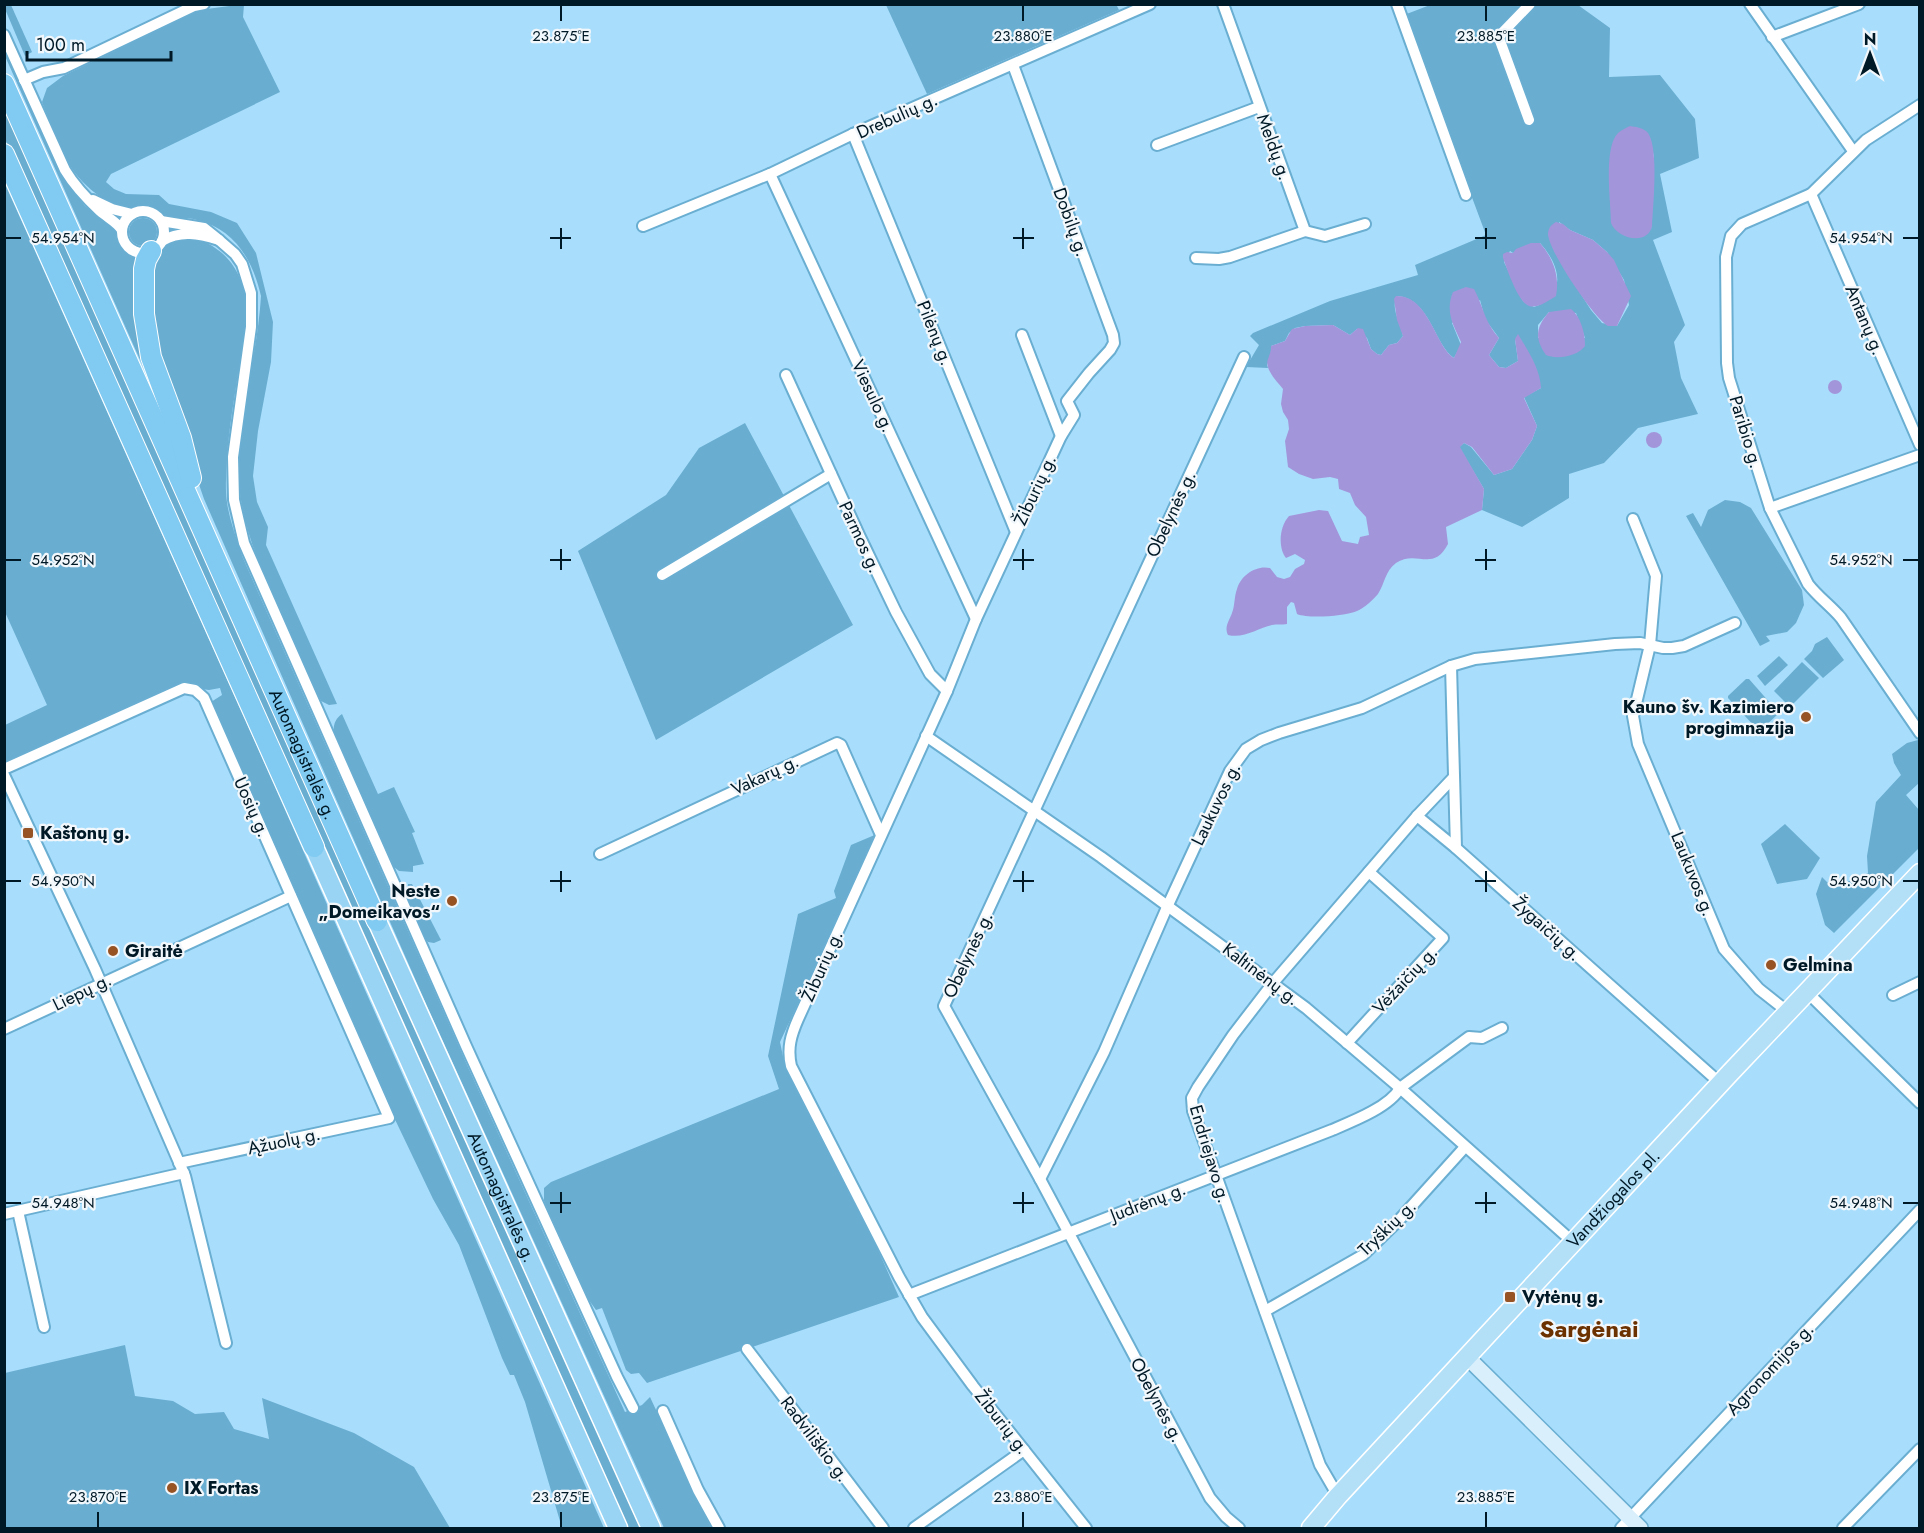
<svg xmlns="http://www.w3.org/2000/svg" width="1924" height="1533" font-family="Jost,sans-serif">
	<rect width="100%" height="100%" fill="#a8defc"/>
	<g fill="#69add1" fill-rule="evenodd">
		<polygon points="1116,4 1119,10 927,94 886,5"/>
		<polygon points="4,5 11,5 32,52 25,56 5,9"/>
		<path d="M237 5H244L243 17 280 92 111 174 106 182 114 189 126 194 159 195 169 204 211 212 237 223 256 253 273 322 271 362 258 431 253 476 257 502 268 527 266 545 337 704 329 705 321 701C307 672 294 643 281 613 257 561 234 510 239 451 243 399 258 348 261 296 253 261 235 229 197 220 188 217 179 219 170 217 161 215 155 207 145 206 139 205 133 208 127 207 113 206 97 196 87 186 63 164 54 132 42 102L47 88 63 76 199 10Z"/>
		<path d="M1430 5H1516L1526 12 1533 5H1578L1610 28 1609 77 1660 75 1695 119 1699 158 1660 174 1672 232 1653 240 1685 325 1674 342 1681 378 1698 414 1638 428 1604 463 1569 474V498L1522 527 1482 510 1484 489 1459 447 1464 443 1471 447 1494 475 1512 469 1532 440 1537 426 1524 397 1541 388 1515 339 1518 361 1506 368 1499 367 1489 355 1499 338 1485 319 1480 300 1452 323 1461 345 1454 358C1435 346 1430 299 1398 296 1389 307 1401 322 1403 336L1397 343 1389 345 1381 355 1377 354 1371 349 1367 338 1357 329 1350 335 1333 325 1305 326 1295 328 1289 333 1285 341 1271 346 1272 352 1267 365 1268 368 1246 367 1259 345 1250 336 1253 333 1330 301 1418 275 1415 265 1486 235 1404 15ZM1650 138 1654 157 1651 231ZM1559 222 1570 230 1593 240 1607 252 1624 280 1629 305 1617 326 1602 323 1591 310 1565 269ZM1540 243C1560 265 1568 295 1534 307L1523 301 1504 262 1510 251 1513 253ZM1549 312 1576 313 1585 338H1538V325Z"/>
		<polygon points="4,49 44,139 65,180 85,206 115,228 124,248 129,253 141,257 176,441 5,56"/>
		<polygon points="4,100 642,1528 625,1528 5,139"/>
		<polygon points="5,184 254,740 604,1528 562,1528 525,1402 514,1375 510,1375 502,1358 459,1245 433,1199 347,1019 211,702 222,695 220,688 209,690 180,686 7,763 5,759 5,725 47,705 5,612"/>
		<circle cx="143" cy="232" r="14"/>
		<path d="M195 238C218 246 234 260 242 284 251 311 243 346 238 374 232 413 225 452 226 492 227 514 236 537 243 558L468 1067 625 1412 642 1405 650 1397 711 1528H664L427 1006 204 499 159 369 148 270 158 250 168 242 173 239Z"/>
		<polygon points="745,423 853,625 656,740 578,551 666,495 699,448"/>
		<polygon points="1725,500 1740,502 1751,508 1802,590 1804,605 1796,623 1787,632 1766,636 1770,641 1760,646 1686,516 1693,513 1701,527 1708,510"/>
		<polygon points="1827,637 1844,660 1823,678 1804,659 1812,651 1815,644"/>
		<polygon points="1779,656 1788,665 1765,686 1757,676"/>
		<polygon points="1802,662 1819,678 1790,707 1774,691"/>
		<polygon points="1746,679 1749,679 1778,712 1778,714 1761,730 1758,730 1728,698 1728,696"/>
		<path d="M342 714 378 794 394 787 415 832 412 833 424 864 413 866V872L399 871 394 867 334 733C333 725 335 719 342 714Z"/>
		<polygon points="1918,740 1919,783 1906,795 1919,810 1919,848 1834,933 1825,925 1816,894 1822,877 1833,888 1868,873 1867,856 1876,802 1901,775 1894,763 1892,754 1907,743"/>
		<polygon points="1785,824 1820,858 1807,879 1777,884 1761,844"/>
		<polygon points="877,834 780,1042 785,1066 878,1250 899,1297 647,1383 639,1373 631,1374 626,1370 602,1308 596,1310 586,1296 544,1201 544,1188 551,1182 779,1089 768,1056 798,914 836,898 834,891 851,845"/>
		<polygon points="408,884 412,884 441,940 434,943 428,942 423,937 407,898"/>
		<polygon points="125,1345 135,1396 173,1401 195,1414 224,1412 234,1429 269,1439 262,1398 354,1433 414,1467 450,1528 5,1528 5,1373"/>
	</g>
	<g fill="#a395da">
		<path d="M1630 126C1636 127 1644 128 1648 133 1659 149 1653 206 1652 226 1648 246 1617 239 1611 223 1611 202 1603 148 1618 133 1621 130 1626 128 1630 126Z"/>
		<path d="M1556 222 1563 224 1570 230 1593 240 1607 252 1614 260 1631 296 1617 326H1608C1593 317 1547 249 1548 233 1549 227 1551 225 1556 222Z"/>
		<path d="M1531 243H1540C1553 258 1560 276 1556 296 1550 300 1537 309 1529 306 1518 302 1507 269 1503 258V254L1507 252 1513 253 1516 249Z"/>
		<path d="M1466 287 1474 289C1484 308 1484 321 1499 338L1489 355 1499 367 1506 368 1518 361 1515 339 1518 334C1528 351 1540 368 1541 388L1524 398 1537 426 1532 440 1512 469 1494 475 1472 447 1464 443 1460 447 1484 489 1482 510 1446 527 1448 544C1433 573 1416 549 1396 563 1385 571 1385 583 1378 594 1373 600 1364 608 1357 611 1345 616 1309 619 1297 614L1294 603 1291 602 1287 607V624C1282 625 1277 624 1272 625 1258 628 1244 639 1228 635 1224 627 1229 621 1232 613 1235 605 1234 597 1237 589 1241 575 1256 565 1270 568L1277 577 1284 579 1290 577 1295 569 1304 564 1305 560 1295 554 1286 558C1278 548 1279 527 1289 516L1319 510 1328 511 1342 541 1358 544 1360 537 1369 535 1366 517 1355 505 1350 493 1339 489 1338 479 1330 477 1313 479 1299 474 1288 467 1285 441 1289 429 1288 420 1283 412 1281 404 1283 389C1277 381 1264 369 1268 359 1270 353 1271 352 1271 346L1285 341 1292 329 1305 326 1333 325 1350 335 1358 328 1363 329 1371 349 1377 354 1381 355 1389 345 1397 343 1403 336 1397 320 1394 299 1396 296C1429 295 1435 346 1454 358L1461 342C1453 325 1445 311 1453 292Z"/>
		<path d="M1571 309C1581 317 1585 333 1585 346 1578 356 1557 360 1546 355 1534 338 1536 327 1549 312Z"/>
		<circle cx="1835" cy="387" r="7"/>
		<circle cx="1654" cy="440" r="8"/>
	</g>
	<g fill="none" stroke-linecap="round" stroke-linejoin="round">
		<defs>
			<g id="minor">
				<polyline points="1223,4 1305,231 1325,236 1365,224"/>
				<polyline points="1397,4 1466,195"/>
				<polyline points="1750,4 1853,151"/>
				<path d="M4 35 65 170C74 185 87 199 100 211 108 218 117 222 122 230"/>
				<polyline points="1772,37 1859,4"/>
				<path d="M1013 65 1113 335 1114 343 1110 350 1089 373 1067 401 1074 415 1061 436 976 619 947 691 798 1019C791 1035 787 1048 791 1066L899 1277 922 1317 973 1386 1086 1528"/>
				<polyline points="24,80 43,72 64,68 194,6 204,4"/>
				<path d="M1920 105 1866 140 1811 194 1742 224 1731 236 1726 257 1727 363 1729 378 1770 508 1808 584C1818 597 1831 606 1841 618L1920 733"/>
				<polyline points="1529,120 1499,38 1502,33 1530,4"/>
				<polyline points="853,134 1016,532"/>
				<polyline points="1157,145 1259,107"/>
				<polyline points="770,174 976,619"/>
				<polyline points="1811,194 1920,445"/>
				<polyline points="93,200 112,209 132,214"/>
				<circle cx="143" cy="232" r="21"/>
				<path d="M161 221 204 228 219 240C199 234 181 230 162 241"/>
				<polyline points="643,226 770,174 853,134 1150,4"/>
				<polyline points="219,240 235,254 242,264 251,293 251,327 233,457 234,500 244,543 466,1046 617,1377 633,1408"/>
				<polyline points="1196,258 1219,259 1230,257 1305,231"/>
				<polyline points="1022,335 1061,436"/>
				<polyline points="786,375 859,535 896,612 930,674 947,691"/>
				<polyline points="1770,508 1920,455"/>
				<polyline points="1633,519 1656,576 1650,645 1633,716 1638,744 1724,949 1759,989 1788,1012"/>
				<polyline points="662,575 831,474"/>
				<polyline points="1451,666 1456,848 1720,1083"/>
				<polyline points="926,736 1101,857 1306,1008 1400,1088 1573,1242"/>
				<polyline points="4,769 184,688 195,690 204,698 389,1118 179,1163"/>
				<polyline points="4,775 95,969 185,1176 226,1343"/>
				<polyline points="1417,816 1456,848"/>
				<polyline points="600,854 837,743 841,745 881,835"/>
				<polyline points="1807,992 1920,1103"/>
				<polyline points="1893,995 1920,982"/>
				<polyline points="4,1029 291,896"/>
				<polyline points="1347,1043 1443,938 1369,872"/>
				<polyline points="1040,1179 1104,1052 1168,905 1230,771 1246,749 1261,740 1279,733 1362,708 1451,666 1475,659 1615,644 1640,643 1663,648 1672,648 1684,646 1735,623"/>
				<polyline points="18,1211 44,1327"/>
				<polyline points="4,1214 184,1173"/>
				<path d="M909 1295 1332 1130C1351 1122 1390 1107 1400 1088L1469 1037 1482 1038 1502 1028"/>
				<polyline points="1265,1311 1363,1255 1400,1219 1465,1147"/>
				<polyline points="747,1349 883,1528"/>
				<polyline points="663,1411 698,1490 719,1528"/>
				<polyline points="1338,1496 1320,1465 1193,1111 1192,1098 1198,1087 1233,1035 1273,983 1417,816 1454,777"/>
				<polyline points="914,1528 1024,1450"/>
				<polyline points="1239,1528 1226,1517 1210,1498 1040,1179 944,1006 1244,357"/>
				<polyline points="1621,1528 1920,1210"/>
				<polyline points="1843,1528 1920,1449"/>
			</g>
			<polyline id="secondary" points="1467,1357 1640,1528"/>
			<g id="primary">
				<path id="s1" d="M1311 1528 1338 1496 1730 1073 1920 873"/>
			</g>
			<g id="trunk">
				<polyline points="314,847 618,1528"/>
				<path id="s2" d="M377 921 651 1528"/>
			</g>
			<g id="motorway">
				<path id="s3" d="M4 84 377 921"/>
				<polyline points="4,154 314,847"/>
				<polyline points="151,251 146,260 144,269 144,314 151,357 181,438 191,478"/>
			</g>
		</defs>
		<use href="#minor" stroke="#6aaed2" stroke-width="14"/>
		<use href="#secondary" stroke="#6aaed2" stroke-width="18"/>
		<use href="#primary" stroke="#fff" stroke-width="21"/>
		<use href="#trunk" stroke="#fff" stroke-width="21"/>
		<use href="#motorway" stroke="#fff" stroke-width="22"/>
		<use href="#minor" stroke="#fff" stroke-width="10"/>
		<use href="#secondary" stroke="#d9effb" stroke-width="15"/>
		<use href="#primary" stroke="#b3dff7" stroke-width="18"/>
		<use href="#trunk" stroke="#9ad4f4" stroke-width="18"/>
		<use href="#motorway" stroke="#81caf1" stroke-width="20"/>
	</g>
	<path fill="none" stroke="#001926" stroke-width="2" d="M561 6V21M1023 6V21M1486 6V21M561 228V249M1023 228V249M1486 228V249M6 238H21M550 238H571M1013 238H1034M1475 238H1496M1903 238H1918M561 549V570M1023 549V570M1486 549V570M6 560H21M550 560H571M1013 560H1034M1475 560H1496M1903 560H1918M561 871V892M1023 871V892M1486 871V892M6 881H21M550 881H571M1013 881H1034M1475 881H1496M1903 881H1918M561 1192V1213M1023 1192V1213M1486 1192V1213M6 1203H21M550 1203H571M1013 1203H1034M1475 1203H1496M1903 1203H1918M98 1512V1527M561 1512V1527M1023 1512V1527M1486 1512V1527"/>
	<g fill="#975324" stroke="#f1f7fb" stroke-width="2">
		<circle cx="1806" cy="717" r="6"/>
		<rect x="22" y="827" width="12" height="12" rx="3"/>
		<circle cx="452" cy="901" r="6"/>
		<circle cx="113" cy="951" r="6"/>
		<circle cx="1771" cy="965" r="6"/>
		<rect x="1504" y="1291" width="12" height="12" rx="3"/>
		<circle cx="172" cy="1488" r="6"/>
	</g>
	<g text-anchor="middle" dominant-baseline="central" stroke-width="4.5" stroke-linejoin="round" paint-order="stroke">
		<g font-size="18" fill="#001926" stroke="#f1f7fb">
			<text transform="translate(897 116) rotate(-24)">Drebulių g.</text>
			<text transform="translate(1274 147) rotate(70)">Meldų g.</text>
			<text transform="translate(1071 222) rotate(70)">Dobilų g.</text>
			<text transform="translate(1865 320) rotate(67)">Antanų g.</text>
			<text transform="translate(935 333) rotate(68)">Pilėnų g.</text>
			<text transform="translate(873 396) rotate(65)">Viesulo g.</text>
			<text transform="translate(1746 432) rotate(73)">Paribio g.</text>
			<text transform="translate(1035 490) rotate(-65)">Žiburių g.</text>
			<text transform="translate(1171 514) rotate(-65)">Obelynės g.</text>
			<text transform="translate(860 537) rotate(65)">Parmos g.</text>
			<text stroke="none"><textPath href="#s3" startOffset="734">Automagistralės g.</textPath></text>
			<text transform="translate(765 775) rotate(-25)">Vakarų g.</text>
			<text transform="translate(1216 804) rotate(-64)">Laukuvos g.</text>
			<text transform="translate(252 807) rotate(66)">Uosių g.</text>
			<text transform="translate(1693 874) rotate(68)">Laukuvos g.</text>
			<text transform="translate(1547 929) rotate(42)">Žygaičių g.</text>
			<text transform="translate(968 955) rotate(-65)">Obelynės g.</text>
			<text transform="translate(822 966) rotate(-66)">Žiburių g.</text>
			<text transform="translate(1261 974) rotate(37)">Kaltinėnų g.</text>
			<text transform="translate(1405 980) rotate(-47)">Vėžaičių g.</text>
			<text transform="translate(82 992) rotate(-26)">Liepų g.</text>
			<text transform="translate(284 1141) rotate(-12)">Ąžuolų g.</text>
			<text transform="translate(1210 1154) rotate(73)">Endriejavo g.</text>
			<text stroke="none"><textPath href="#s2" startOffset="303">Automagistralės g.</textPath></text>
			<text stroke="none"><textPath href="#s1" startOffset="447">Vandžiogalos pl.</textPath></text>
			<text transform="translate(1148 1202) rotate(-21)">Judrėnų g.</text>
			<text transform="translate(1387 1228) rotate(-44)">Tryškių g.</text>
			<text transform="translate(1770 1369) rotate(-47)">Agronomijos g.</text>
			<text transform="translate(1157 1400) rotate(62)">Obelynės g.</text>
			<text transform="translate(1002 1422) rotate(52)">Žiburių g.</text>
			<text transform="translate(815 1439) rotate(53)">Radviliškio g.</text>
		</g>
		<g font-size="18" font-weight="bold" fill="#001926" stroke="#f1f7fb" text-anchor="start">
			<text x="1794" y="707" text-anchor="end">Kauno šv. Kazimiero<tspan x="1794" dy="21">progimnazija</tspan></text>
			<text x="40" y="833">Kaštonų g.</text>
			<text x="440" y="891" text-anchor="end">Neste<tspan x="440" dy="21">„Domeikavos“</tspan></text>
			<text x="125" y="951">Giraitė</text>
			<text x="1783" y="965">Gelmina</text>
			<text x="1522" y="1297">Vytėnų g.</text>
			<text x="184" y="1488">IX Fortas</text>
		</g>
		<g font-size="24" font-weight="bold" fill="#6c3100" stroke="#f1f7fb">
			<text x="1589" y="1328">Sargėnai</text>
		</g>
	</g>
	<g font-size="15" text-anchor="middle" fill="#001926" stroke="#f1f7fb" stroke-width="4.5" stroke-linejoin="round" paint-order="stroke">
		<text x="561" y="41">23.875°E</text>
		<text x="1023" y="41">23.880°E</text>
		<text x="1486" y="41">23.885°E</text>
		<text x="63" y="243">54.954°N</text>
		<text x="1861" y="243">54.954°N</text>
		<text x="63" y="565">54.952°N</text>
		<text x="1861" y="565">54.952°N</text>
		<text x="63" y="886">54.950°N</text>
		<text x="1861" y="886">54.950°N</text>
		<text x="63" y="1208">54.948°N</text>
		<text x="1861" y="1208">54.948°N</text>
		<text x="98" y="1502">23.870°E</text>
		<text x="561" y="1502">23.875°E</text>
		<text x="1023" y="1502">23.880°E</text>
		<text x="1486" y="1502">23.885°E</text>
	</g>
	<rect width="1924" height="1533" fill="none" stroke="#001926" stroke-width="12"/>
	<g transform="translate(1870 54)" stroke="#f1f7fb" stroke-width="4.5" paint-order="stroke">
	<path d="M0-4.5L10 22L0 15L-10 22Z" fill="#001926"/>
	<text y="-9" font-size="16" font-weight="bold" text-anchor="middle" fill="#001926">N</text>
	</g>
	<path d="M27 51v9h144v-9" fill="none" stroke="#001926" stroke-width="3"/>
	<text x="36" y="51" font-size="18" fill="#001926" stroke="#f1f7fb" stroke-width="4.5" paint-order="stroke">100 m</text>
</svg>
